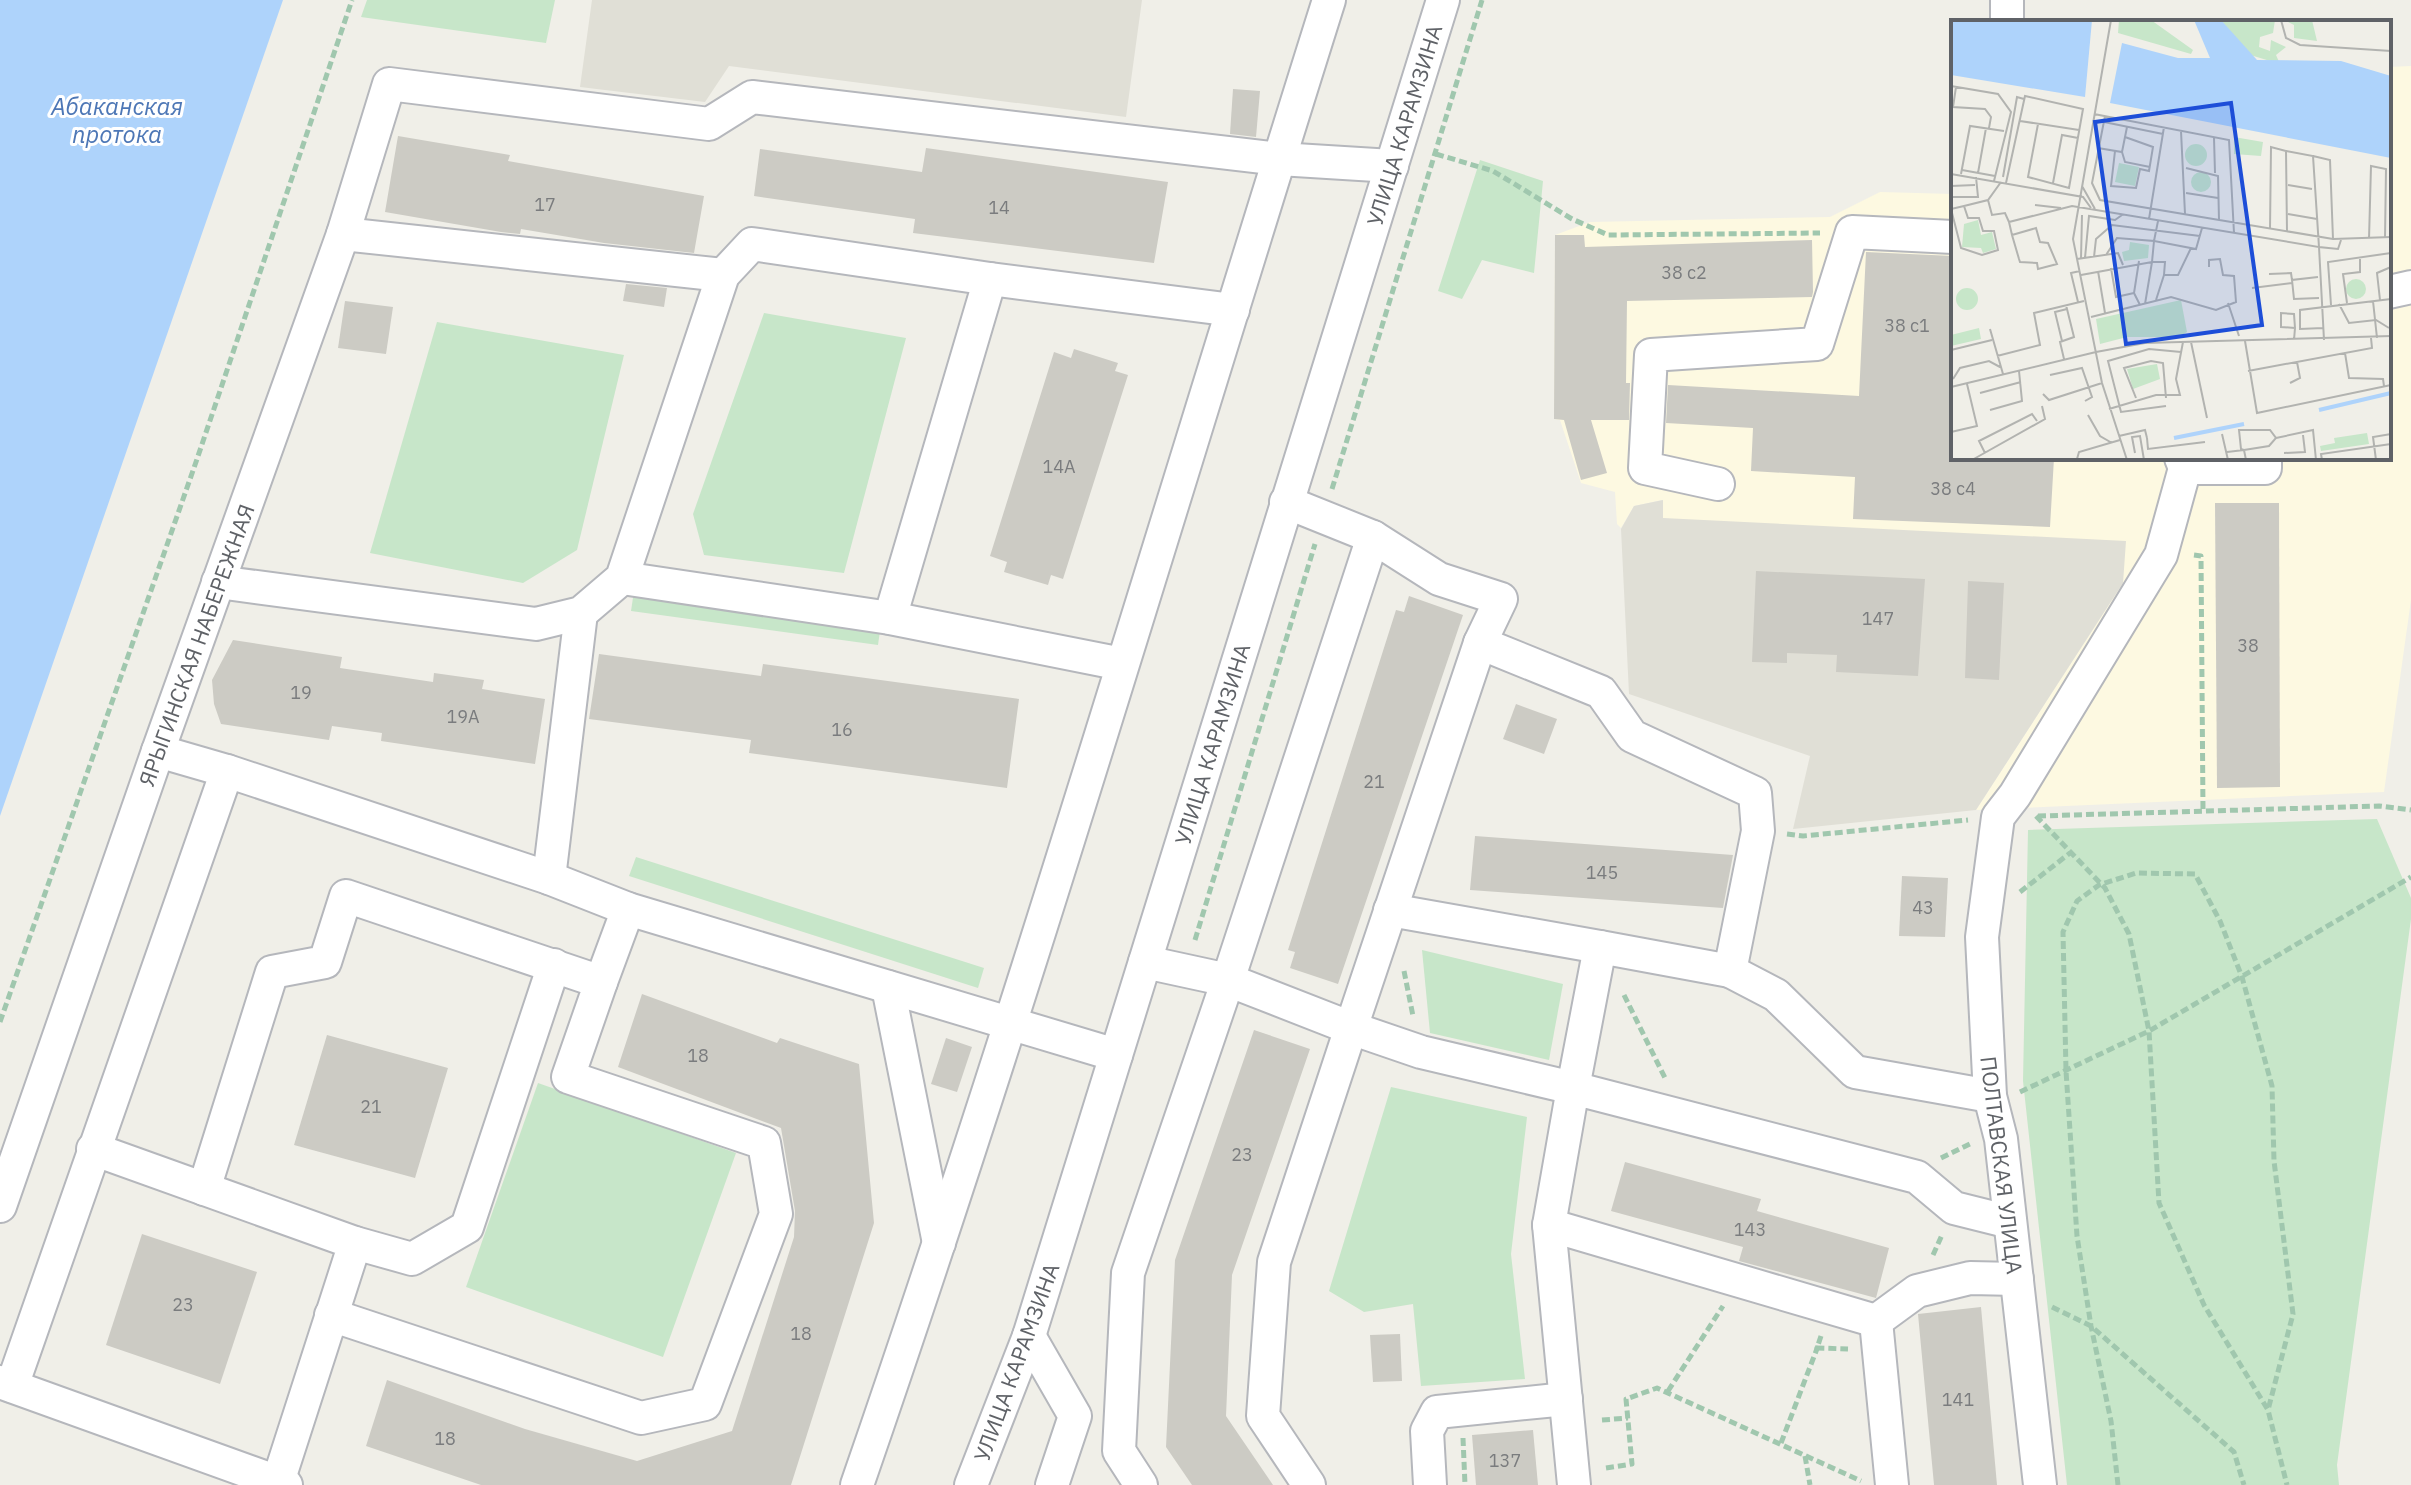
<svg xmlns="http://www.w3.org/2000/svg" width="2411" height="1485" font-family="'IBM Plex Sans',sans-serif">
	<rect width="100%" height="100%" fill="#f0efe8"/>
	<polygon fill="#fdf9e1" points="2411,66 2411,600 2384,792 1976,810 2123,583 1662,518 1662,500 1634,506 1621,528 1617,524 1615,492 1581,483 1560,420 1554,419 1555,235 1590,222 1830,217 1880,192 1953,194 1953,458 2389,458 2389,67"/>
	<g fill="#e0dfd6">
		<polygon points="592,0 1142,0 1126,117 729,66 705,102 580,87"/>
		<polygon points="1663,500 1663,518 2126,541 2123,583 1976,810 1793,829 1810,756 1629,694 1621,529 1634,506"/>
	</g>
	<g fill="#c7e6c9">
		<polygon points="367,0 555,0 546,43 361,17"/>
		<polygon points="1480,160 1543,181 1534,273 1482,260 1462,299 1438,291"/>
		<polygon points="764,313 906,338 844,573 704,555 693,514"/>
		<polygon points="437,322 624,355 577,550 523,583 370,553"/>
		<polygon points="634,591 881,624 878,645 631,611"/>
		<polygon points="2377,819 2411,898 2411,919 2337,1465 2339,1485 2067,1485 2023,1081 2028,830"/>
		<polygon points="636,857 984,968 978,988 629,876"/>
		<polygon points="1422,950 1563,984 1549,1060 1430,1033"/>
		<polygon points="538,1083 736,1153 663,1357 466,1287"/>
		<polygon points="1391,1087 1527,1117 1511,1254 1525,1379 1421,1386 1413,1304 1364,1312 1329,1291"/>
	</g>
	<polygon fill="#aed3fb" points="0,0 283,0 0,816"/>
	<g fill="#cccbc4">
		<polygon points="1233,89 1260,91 1256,137 1230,134"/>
		<polygon points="398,136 510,155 508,161 704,196 694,253 604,243 521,229 520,234 501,232 385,212"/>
		<polygon points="926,148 1168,182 1154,263 913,233 915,219 754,196 760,149 922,172"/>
		<polygon points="1555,235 1584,235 1585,247 1812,240 1813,292 1812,297 1627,301 1626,383 1630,383 1629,420 1591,420 1607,473 1581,480 1564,420 1554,419"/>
		<polygon points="1866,252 1953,256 1953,458 2054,458 2050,527 1853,519 1855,477 1751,471 1753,428 1666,423 1668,385 1859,396"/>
		<polygon points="626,284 667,288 664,307 623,301"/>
		<polygon points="345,301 393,307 386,354 338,348"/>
		<polygon points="1074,349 1118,363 1115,371 1128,375 1063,579 1051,575 1048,585 1004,572 1007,562 990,556 1054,352 1071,358"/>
		<polygon points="2215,503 2279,503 2280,787 2217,788"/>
		<polygon points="1756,571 1925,579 1918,676 1836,672 1837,655 1787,653 1787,663 1752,662"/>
		<polygon points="1968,581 2004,583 1999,680 1965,678"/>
		<polygon points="1409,596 1463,615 1338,984 1290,968 1295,952 1288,950 1396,610 1404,612"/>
		<polygon points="233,640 342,657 340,668 433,682 434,673 484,680 482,689 545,699 535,764 381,741 382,733 332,726 329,740 221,724 214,704 212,680"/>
		<polygon points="599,654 761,676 763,664 1019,699 1007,788 749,753 751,740 589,719"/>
		<polygon points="1516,704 1557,719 1544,754 1503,739"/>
		<polygon points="1475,836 1733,855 1723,908 1470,890"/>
		<polygon points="1902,876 1948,878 1945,937 1899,936"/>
		<polygon points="642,994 777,1043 780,1038 859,1064 874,1223 791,1485 481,1485 366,1446 387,1380 525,1429 637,1461 732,1431 794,1237 795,1211 781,1128 618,1067"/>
		<polygon points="1254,1030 1310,1049 1232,1275 1226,1416 1273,1485 1192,1485 1166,1447 1175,1260"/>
		<polygon points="327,1035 448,1068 415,1178 294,1145"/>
		<polygon points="946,1038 972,1047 957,1092 931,1084"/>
		<polygon points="1625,1162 1761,1199 1757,1211 1889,1248 1876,1298 1739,1261 1743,1247 1611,1211"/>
		<polygon points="142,1234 257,1272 220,1384 106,1345"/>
		<polygon points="1981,1307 1997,1485 1934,1485 1918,1314"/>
		<polygon points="1400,1334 1402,1381 1373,1382 1370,1335"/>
		<polygon points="1533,1430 1538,1485 1476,1485 1472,1435"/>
	</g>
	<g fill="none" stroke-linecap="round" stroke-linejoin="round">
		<defs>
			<g id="minor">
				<polyline points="2007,22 2007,0"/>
				<polyline points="343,234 723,275"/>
				<polyline points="2389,292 2411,287"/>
				<polyline points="2185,468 2265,468 2265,458"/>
				<polyline points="1718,484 1645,468 1651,355 1817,344 1852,232 1953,237"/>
				<polyline points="622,578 890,618 1122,664"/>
				<polyline points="218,582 536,624 581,613 622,578 723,275 752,244 990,279 1233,310"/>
				<polyline points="890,618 990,279"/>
				<polyline points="158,751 227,771 549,878 628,909 1116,1055"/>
				<polyline points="549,878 581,613"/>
				<polyline points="1390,910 1600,947"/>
				<polyline points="1145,962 1228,980 1351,1028 1480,643 1501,599 1439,579 1373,537 1286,502"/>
				<polyline points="1730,971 1776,995 1855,1072 1990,1096"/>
				<polyline points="601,982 628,909"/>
				<polyline points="888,987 939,1243"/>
				<polyline points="93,1149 355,1243 277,1485"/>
				<polyline points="204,1189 272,972 325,962 346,896 601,982 568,1077 764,1143 776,1214 705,1404 641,1418 331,1315"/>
				<polyline points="0,1206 158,751 343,234 389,84 709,124 752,97 1279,159 1392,166"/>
				<polyline points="1549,1225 1876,1321"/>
				<polyline points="355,1243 412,1259 467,1227 554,965"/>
				<polyline points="1876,1321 1892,1485"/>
				<polyline points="1876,1321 1917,1291 1970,1278 2017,1279"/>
				<polyline points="1029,1336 1075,1416 1052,1485"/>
				<polyline points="0,1382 286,1485"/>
				<polyline points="12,1386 227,771"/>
				<path d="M857 1485C1027 994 1173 495 1329 0"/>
				<polyline points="971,1485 1029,1336 1443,0"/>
				<polyline points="1141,1485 1119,1451 1128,1273 1228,980 1373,537"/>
				<polyline points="1309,1485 1263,1416 1274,1262 1351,1028 1421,1052 1573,1088 1600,947 1730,971 1758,831 1755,793 1632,736 1601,692 1480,643"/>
				<polyline points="1430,1485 1427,1431 1437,1412 1566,1399"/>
				<polyline points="1574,1485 1549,1225 1573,1088 1917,1177 1954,1208 2010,1222"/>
				<polyline points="2040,1485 2001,1139 1990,1096 1982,937 1998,817 2015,795 2161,555 2185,468 2181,458"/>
			</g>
		</defs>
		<use href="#minor" stroke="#b5b7bc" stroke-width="36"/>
		<g stroke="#a0c7ae" stroke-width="5" stroke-dasharray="8 4" stroke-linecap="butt">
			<polyline points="1436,154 1493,171 1572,219 1608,235 1820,233"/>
			<polyline points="1332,489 1482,0"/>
			<polyline points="2194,555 2201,556 2203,811"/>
			<polyline points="2036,816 2105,888 2129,934 2149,1031 2159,1203 2204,1305 2268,1410 2287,1485"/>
			<polyline points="2038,816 2379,806 2411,810"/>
			<polyline points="1787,834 1803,836 1968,820"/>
			<polyline points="2020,892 2070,853"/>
			<polyline points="1195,940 1315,544"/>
			<polyline points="1404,971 1413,1016"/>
			<polyline points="1624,995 1666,1080"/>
			<polyline points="0,1022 196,462 352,0"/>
			<polyline points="2020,1092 2149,1031 2411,877"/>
			<polyline points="1941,1158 1972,1143"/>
			<polyline points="1933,1255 1942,1235"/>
			<polyline points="2052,1307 2091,1326 2234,1452 2244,1485"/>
			<polyline points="1821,1336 1817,1348 1848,1349"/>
			<polyline points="1668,1391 1723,1306"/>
			<polyline points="1602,1420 1628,1418"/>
			<polyline points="1463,1438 1465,1485"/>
			<polyline points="1781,1443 1818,1346"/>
			<polyline points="1805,1456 1810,1485"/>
			<polyline points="1606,1468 1632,1464 1626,1399 1657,1388 1861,1481"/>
			<polyline points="2118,1485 2111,1421 2091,1326 2077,1236 2066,1071 2063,932 2077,901 2099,885 2136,873 2195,874 2220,921 2242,977 2272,1086 2274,1161 2293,1314 2268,1410"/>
		</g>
		<use href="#minor" stroke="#fff" stroke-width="32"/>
	</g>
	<g text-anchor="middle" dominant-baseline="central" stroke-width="6" stroke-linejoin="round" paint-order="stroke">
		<g font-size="18" fill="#7a7c7e">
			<text x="545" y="204">17</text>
			<text x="999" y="207">14</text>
			<text x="1684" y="272">38 с2</text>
			<text x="1907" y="325">38 с1</text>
			<text x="1059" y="466">14А</text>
			<text x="1953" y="488">38 с4</text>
			<text x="1878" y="618">147</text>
			<text x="2248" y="645">38</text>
			<text x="301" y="692">19</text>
			<text x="463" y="716">19А</text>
			<text x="842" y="729">16</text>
			<text x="1374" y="781">21</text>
			<text x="1602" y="872">145</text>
			<text x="1923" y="907">43</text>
			<text x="698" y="1055">18</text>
			<text x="371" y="1106">21</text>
			<text x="1242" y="1154">23</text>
			<text x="1750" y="1229">143</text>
			<text x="183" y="1304">23</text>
			<text x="801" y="1333">18</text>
			<text x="1958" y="1399">141</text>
			<text x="445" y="1438">18</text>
			<text x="1505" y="1460">137</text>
		</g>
		<g font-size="22" fill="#5f6267" stroke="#fff">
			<text transform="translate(1404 125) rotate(-73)">УЛИЦА КАРАМЗИНА</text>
			<text transform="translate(196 645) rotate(-70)">ЯРЫГИНСКАЯ НАБЕРЕЖНАЯ</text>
			<text transform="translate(1212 744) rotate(-73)">УЛИЦА КАРАМЗИНА</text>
			<text transform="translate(2002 1165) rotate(83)">ПОЛТАВСКАЯ УЛИЦА</text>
			<text transform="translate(1016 1362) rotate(-70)">УЛИЦА КАРАМЗИНА</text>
		</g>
		<g font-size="24" font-style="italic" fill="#4d77b6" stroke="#fff">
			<text x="117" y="106">Абаканская<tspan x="117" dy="28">протока</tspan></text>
		</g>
	</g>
	<g transform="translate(1951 20)">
		<rect width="440" height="440" fill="#f0efe8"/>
		<path d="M168 0H200L242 30 240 34 167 13ZM270 0H324L322 13 309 17 308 27 319 31 320 20 335 27 325 35 329 44 296 34ZM333 0H361L366 21 343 18V5ZM283 117 312 122 310 136 283 134ZM234 135a11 11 0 1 1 22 0a11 11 0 1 1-22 0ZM168 143 188 147 184 166 164 162ZM240 162a10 10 0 1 1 20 0a10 10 0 1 1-20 0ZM27 200 30 215 41 212 45 229 32 233 30 228 11 227 13 204ZM179 222 198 225 197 238 173 241 171 232 178 230ZM395 269a10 10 0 1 1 20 0a10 10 0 1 1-20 0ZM5 279a11 11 0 1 1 22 0a11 11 0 1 1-22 0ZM230 280 236 312 228 317H176L149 324 145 299ZM28 308 30 319 0 326V315ZM206 344 209 359 182 369 176 349ZM416 413 418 424 370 431 369 426 384 423 383 418Z" fill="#c7e6c9"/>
		<path d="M0 0H141L134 77 0 55ZM243 0H270L306 40 390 41 440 56V138L159 83 171 23 227 38H259Z" fill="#aed3fb"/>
		<path fill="none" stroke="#aed3fb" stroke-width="4" d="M368 390 440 373M223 418 293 404"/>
		<path fill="none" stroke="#b2b3b0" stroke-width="2" d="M160 0 122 219 151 363 176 440M330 0 335 18 349 25 440 31M0 66 47 74 60 92 43 161M5 67 2 87 34 89 40 97 38 108M143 94 278 120 283 213M154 96 141 163 149 180 382 219 440 217M69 101 128 110M153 102 212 114M230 111 234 194M263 118 264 153M147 128 171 132 176 107M164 131 160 166 185 168 189 149 198 151 202 127 174 117M335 131 362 136 368 227 387 229 390 220M171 132 174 142 199 147M362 136 379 140 382 219M235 148 267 156 268 200M11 150 44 156M27 153 35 108M0 154 132 177 140 188M10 154 19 106 53 111M52 157 66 77 73 79M55 163 74 76 132 89 118 168 77 157 87 104M102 163 111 115 127 118M337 165 361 169M0 166 24 165M131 166 144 189M235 173 267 178M0 177H27L25 157M37 180 41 195 54 193 58 202M84 185 110 188M13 186 0 189 10 228 31 235 47 230 43 211H32L28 198H17L13 186 37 180 50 162M337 194 366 199M198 199 213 107M207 201 203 221 245 229 251 208M319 209 320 127 335 131 336 212M61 215 85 208 89 222 97 223 106 244 87 249 86 243 69 242 68 239 61 215 58 202 121 186 368 227 373 320M418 219 420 146 435 149 434 218M155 235 166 218 203 221 201 242H214L213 255H227L240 228M143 237 145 219 161 205 249 216M134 238 138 196 164 200 171 195M126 239 167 233 172 245M130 239 131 195M188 241 183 273 189 285M160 248 165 277 183 273M147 251 154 293M318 254 340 253 341 260M130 255 201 242 194 284M367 257 341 260 343 279 368 278M301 268 341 263M205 280 213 255M429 280 426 253 440 247M422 281 426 318M127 282 120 253 129 251M277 283 288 316M396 283 392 254 409 252V237M388 284 398 303 425 300 438 308M380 285 377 242 440 233M140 297 220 277 265 290 285 282 283 256 272 255 269 239 258 240V247M372 308 349 309V290L440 279M39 309 52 354M343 320 344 308 343 294 330 293V307L344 308M111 321 104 292 116 289M294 321 306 393 440 365M240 322 256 398M0 330 41 320M145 332 194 323 440 316M394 333 398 358 432 359 433 366M46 336 89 325 83 293 133 281M113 339 109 322 123 317 115 285M297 351 421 328 420 318M99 355 131 348 141 377 134 381M2 359 9 348 38 341 49 347M339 363 349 358 346 342M0 367 145 332M29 373 70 362M92 374 98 380 151 363M185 378 173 348 200 341 212 343 215 378M215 386 170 392 157 341 198 329 230 332M158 389 205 375H229L225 359 232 322M39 390 71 381 68 351M137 395 149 416 161 423M0 412 26 406 16 364M271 414 277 440M168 416 194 410 196 418M196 418 197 429 254 422M325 418 362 410 365 440M276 432 293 430 318 426 325 418 319 410H288L290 429 293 430 295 440M34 433 28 421 81 394 86 401M184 433 181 417 189 416 193 440M333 433 354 432 352 415M126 439 128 432 169 420M21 440 94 399 91 386M371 440 370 434 440 424M425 440 422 417 440 414"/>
		<path fill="#1d4ed8" fill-opacity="0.15" stroke="#1d4ed8" stroke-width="4" d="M280 83 311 305 175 324 144 102Z"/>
		<rect width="440" height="440" fill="none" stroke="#5f6267" stroke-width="4"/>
	</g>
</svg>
